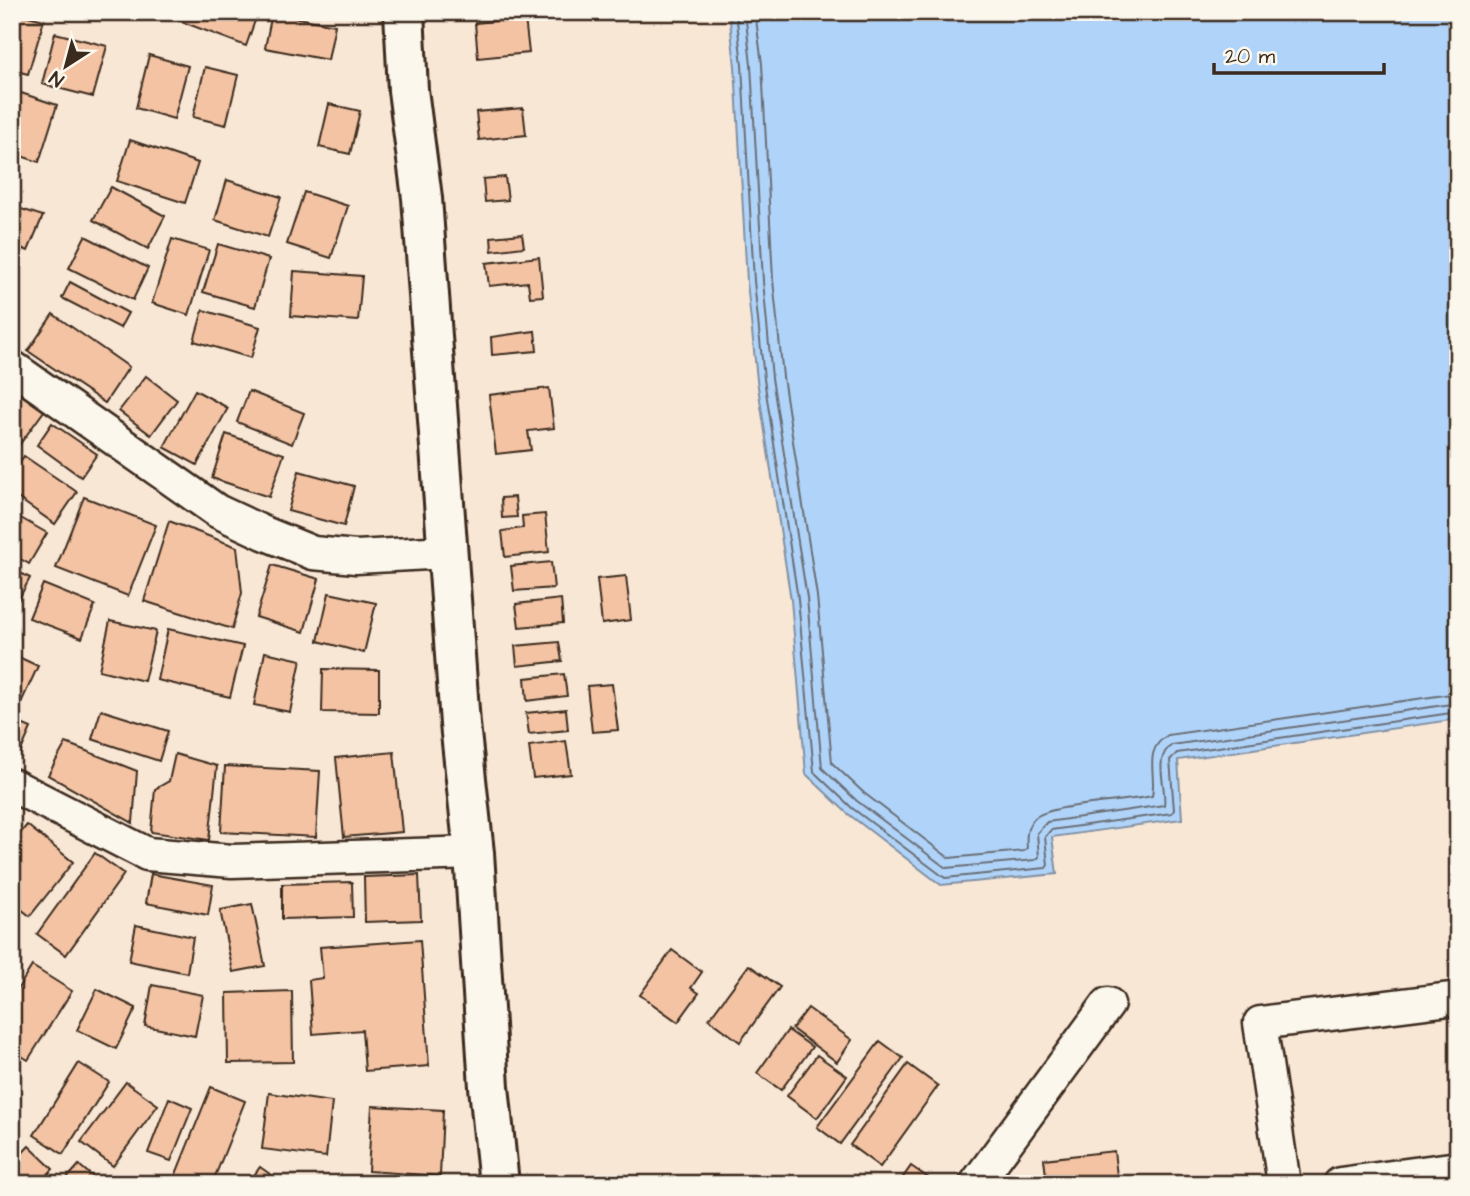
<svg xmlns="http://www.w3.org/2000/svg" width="1470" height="1196" font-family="'Architects Daughter',sans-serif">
	<rect width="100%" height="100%" fill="#f9e7d6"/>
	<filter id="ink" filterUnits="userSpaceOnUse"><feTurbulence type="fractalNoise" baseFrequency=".0143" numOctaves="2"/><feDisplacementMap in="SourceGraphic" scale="14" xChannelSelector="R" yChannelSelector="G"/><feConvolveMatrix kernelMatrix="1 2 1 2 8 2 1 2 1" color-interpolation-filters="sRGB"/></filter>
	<g filter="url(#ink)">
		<polygon fill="#b0d4f9" stroke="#8190a1" stroke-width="2" points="729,12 1458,12 1458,719 1178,760 1182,819 1052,837 1057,874 941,885 847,813 806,774 791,600 757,380 747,282 735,66"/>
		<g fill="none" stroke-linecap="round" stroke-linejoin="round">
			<g stroke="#6a6e76" stroke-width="2">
				<polyline points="736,12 742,65 754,281 764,379 798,599 814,772 852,808 945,878 1046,868 1048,865 1045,837 1051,830 1172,813 1174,810 1170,760 1177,753 1458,712"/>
				<path d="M745 12 751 65 763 281 772 378 807 598 822 768 857 801 946 868 1035 860 1039 857 1037 833 1047 822 1164 805C1167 786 1152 758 1172 745L1458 703"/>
				<path d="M755 12 762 64 773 280 783 377 817 596 832 763 864 793 949 858 1024 851 1027 848C1026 837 1026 826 1035 818 1050 804 1128 802 1152 796 1157 774 1142 750 1168 735L1458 693"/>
			</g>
		</g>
		<g fill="#f3c3a3" stroke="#3b2a1e" stroke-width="2">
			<polygon points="12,12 44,20 28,74 12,70"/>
			<polygon points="165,12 258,12 246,46 164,15"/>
			<polygon points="272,13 335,25 328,60 265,48"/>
			<polygon points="525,18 529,53 478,58 475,23"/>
			<polygon points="55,33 107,46 93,97 42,84"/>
			<polygon points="149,55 188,66 174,119 136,108"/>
			<polygon points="205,67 238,75 226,125 193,117"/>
			<polygon points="12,90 57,105 39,162 12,153"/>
			<polygon points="329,104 360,111 350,154 319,147"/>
			<polygon points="523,108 526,135 479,140 476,112"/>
			<polygon points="130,140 198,163 185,203 117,181"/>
			<polygon points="505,177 508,200 485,202 483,179"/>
			<polygon points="227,180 281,197 268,237 215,220"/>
			<polygon points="111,187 165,216 148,249 93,220"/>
			<polygon points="304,192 348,206 331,258 287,244"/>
			<polygon points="12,206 43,216 28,251 12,244"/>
			<polygon points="522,234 524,247 492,251 491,237"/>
			<polygon points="85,236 148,268 133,300 69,268"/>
			<polygon points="172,239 209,250 189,315 152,303"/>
			<polygon points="218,244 269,259 255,307 203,292"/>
			<polygon points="539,257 543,296 530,297 528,282 489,286 486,263"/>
			<polygon points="294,271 362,276 358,321 291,316"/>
			<polygon points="70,282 128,313 120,328 62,298"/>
			<polygon points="203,310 260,327 251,358 194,341"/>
			<polygon points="53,314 129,367 105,403 28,351"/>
			<polygon points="535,331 537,351 492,355 491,337"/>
			<polygon points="146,376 177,400 151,435 119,411"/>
			<polygon points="549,388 554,428 528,431 531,450 496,454 489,395"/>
			<polygon points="195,390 228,408 197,465 164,447"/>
			<polygon points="16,391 44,411 12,455 12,396"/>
			<polygon points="249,391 304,413 292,444 237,422"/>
			<polygon points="52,423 97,454 81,477 37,445"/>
			<polygon points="226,434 284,454 269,497 212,478"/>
			<polygon points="24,456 77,492 55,524 12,494 12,473"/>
			<polygon points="299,471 354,486 344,526 288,511"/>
			<polygon points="84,497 156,525 128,596 56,568"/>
			<polygon points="515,497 517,517 502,518 501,498"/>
			<polygon points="12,513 47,533 29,564 12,554"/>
			<polygon points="545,514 549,552 505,557 502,531 523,528 522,516"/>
			<polygon points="169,521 237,547 242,593 232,629 144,601"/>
			<polygon points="551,562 554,588 514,591 511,566"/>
			<polygon points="272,565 319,579 304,632 256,617"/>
			<polygon points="12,569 30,578 13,610 12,610"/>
			<polygon points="626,576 631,620 602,624 597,579"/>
			<polygon points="43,584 95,605 82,638 29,618"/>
			<polygon points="329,593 376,603 364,653 318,641"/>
			<polygon points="561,599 563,623 519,627 516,604"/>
			<polygon points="110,621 156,631 144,681 99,670"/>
			<polygon points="168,629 243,646 230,697 157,680"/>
			<polygon points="559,642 562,661 517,666 515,646"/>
			<polygon points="265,652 301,660 290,712 254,705"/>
			<polygon points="12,654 38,666 21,703 12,699"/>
			<polygon points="323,669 379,670 379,713 322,712"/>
			<polygon points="564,674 567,696 527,701 525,678"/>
			<polygon points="612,684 618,730 592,732 587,686"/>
			<polygon points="566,709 568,730 529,734 526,713"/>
			<polygon points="101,710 168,731 159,761 92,739"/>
			<polygon points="12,720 31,728 17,760 12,758"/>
			<polygon points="566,741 571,774 533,778 529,746"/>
			<polygon points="66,743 137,771 133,823 48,775"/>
			<polygon points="394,752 402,832 344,837 336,758"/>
			<polygon points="175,754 217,766 209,840 151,832 155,789 169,781"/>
			<polygon points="225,766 320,771 316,837 221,832"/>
			<polygon points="27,825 73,862 30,916 12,902 12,843"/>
			<polygon points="95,853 124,874 66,955 37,934"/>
			<polygon points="151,874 213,885 208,915 146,903"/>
			<polygon points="419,875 421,920 365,922 364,877"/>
			<polygon points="352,882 353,917 282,919 282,884"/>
			<polygon points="252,904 265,966 233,972 220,910"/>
			<polygon points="136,925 193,937 187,973 129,961"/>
			<polygon points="420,940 429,1066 365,1071 362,1030 313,1034 309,980 323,978 320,947"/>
			<polygon points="672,950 702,972 691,988 699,993 678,1022 640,995"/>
			<polygon points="749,965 780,987 740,1042 709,1019"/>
			<polygon points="32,966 72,991 28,1060 12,1050 12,998"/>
			<polygon points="152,985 203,995 195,1036 145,1026"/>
			<polygon points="97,989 136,1008 116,1049 77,1030"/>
			<polygon points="292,991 293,1062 228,1063 227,993"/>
			<polygon points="808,1008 852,1040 837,1062 792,1029"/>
			<polygon points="788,1030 812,1047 781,1090 757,1073"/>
			<polygon points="880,1041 903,1058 840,1144 817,1127"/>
			<polygon points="817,1055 847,1076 817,1118 787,1096"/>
			<polygon points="79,1063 109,1082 63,1154 34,1135"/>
			<polygon points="908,1064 938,1086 880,1167 850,1145"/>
			<polygon points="126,1082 158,1105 113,1166 81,1142"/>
			<polygon points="211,1087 245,1101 212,1184 172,1184"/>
			<polygon points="269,1093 332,1102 326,1157 262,1149"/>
			<polygon points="169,1098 192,1108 171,1161 148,1153"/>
			<polygon points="372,1106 443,1110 440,1176 368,1171"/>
			<polygon points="29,1146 53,1169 39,1184 27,1184 12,1169 12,1164"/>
			<polygon points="1114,1151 1118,1184 1047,1184 1044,1159"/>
			<polygon points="79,1165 101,1184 62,1184"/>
			<polygon points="911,1166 930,1179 927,1184 899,1183"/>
			<polygon points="260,1167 284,1184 248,1184"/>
		</g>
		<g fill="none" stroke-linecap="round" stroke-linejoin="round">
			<defs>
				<g id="service">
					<polyline points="12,367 217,511 264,533 313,553 356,557 447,552"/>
					<polyline points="12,785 147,854 232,861 474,853"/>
					<polyline points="976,1184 1108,1004"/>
					<polyline points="1284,1184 1260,1023 1458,998"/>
					<polyline points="1340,1184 1458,1168"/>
				</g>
				<polyline id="minor" points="404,12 408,90 422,198 460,724 474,853 489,1087 499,1184"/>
			</defs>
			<use href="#service" stroke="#3b2a1e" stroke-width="37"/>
			<use href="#minor" stroke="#3b2a1e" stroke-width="44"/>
			<use href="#service" stroke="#fbf7ec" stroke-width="32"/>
			<use href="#minor" stroke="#fbf7ec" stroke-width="38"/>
		</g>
	</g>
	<rect width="1470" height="1196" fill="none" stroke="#fbf7ec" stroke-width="42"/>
	<rect x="21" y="21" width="1428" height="1154" fill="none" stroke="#3b2a1e" stroke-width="2.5" filter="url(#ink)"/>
	<g transform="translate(66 66) rotate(216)" stroke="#fbf7ec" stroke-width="5" paint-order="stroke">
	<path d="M0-5L12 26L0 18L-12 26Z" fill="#3b2a1e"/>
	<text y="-10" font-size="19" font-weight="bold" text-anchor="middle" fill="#3b2a1e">N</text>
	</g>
	<path d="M1214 63v10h170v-10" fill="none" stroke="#3b2a1e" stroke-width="3.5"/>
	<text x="1225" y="63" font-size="21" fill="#3b2a1e" stroke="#fbf7ec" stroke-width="5" paint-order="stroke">20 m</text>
</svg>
